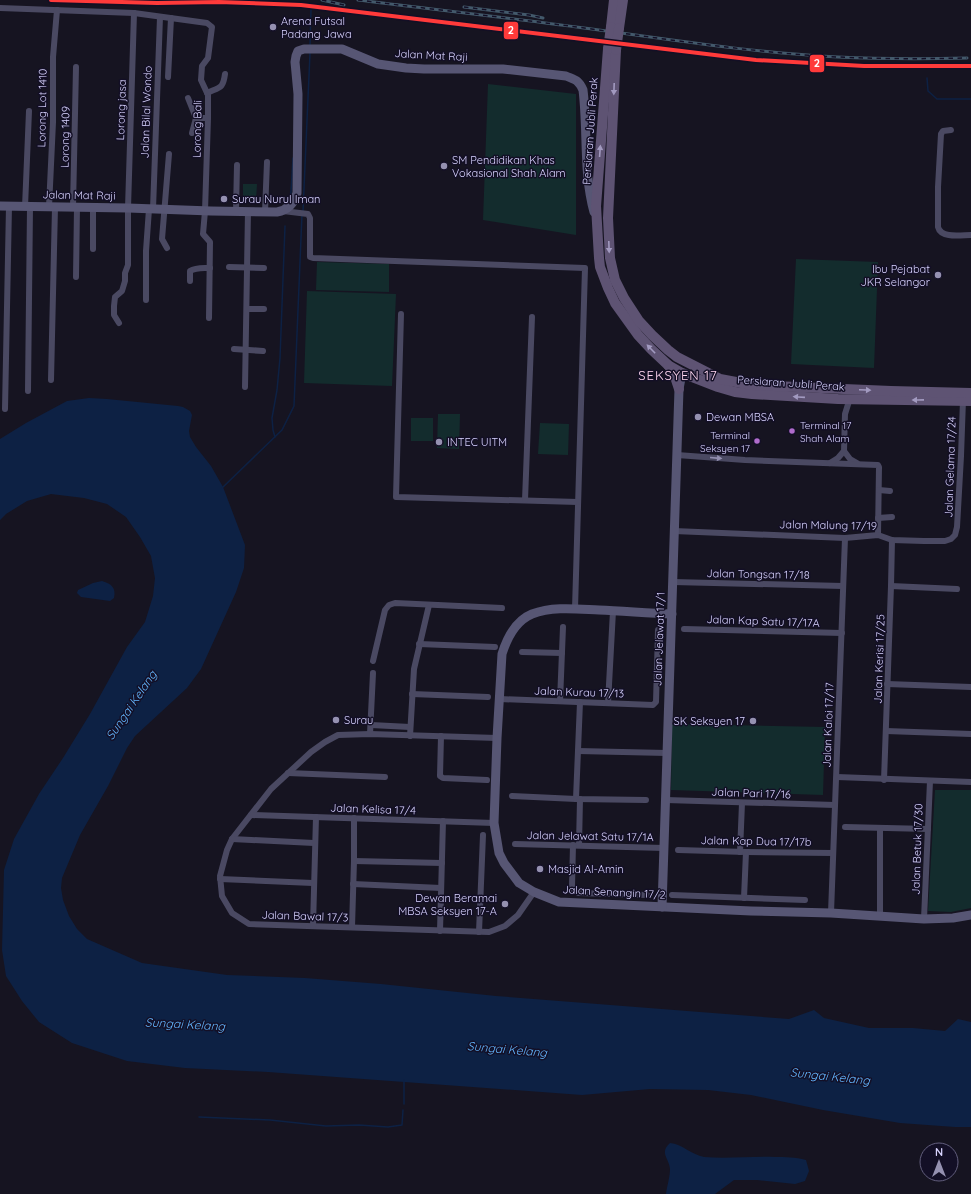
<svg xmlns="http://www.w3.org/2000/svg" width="971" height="1194" font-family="Quicksand,sans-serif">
	<rect width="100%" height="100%" fill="#161421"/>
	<g fill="#132c2d">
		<polygon points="488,84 576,94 576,235 483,220"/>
		<polygon points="243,184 257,184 256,200 243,200"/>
		<polygon points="796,259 878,262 874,368 791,364"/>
		<polygon points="317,262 389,264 389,292 316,290"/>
		<polygon points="307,291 396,294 392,386 304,383"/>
		<polygon points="438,414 460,414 459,449 437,448"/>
		<rect x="411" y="418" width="22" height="23"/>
		<polygon points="540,423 569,424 568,455 538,454"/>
		<polygon points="672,724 825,727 823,795 671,790"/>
		<polygon points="935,790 971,790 971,908 951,912 928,911"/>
	</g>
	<g fill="#0d2144">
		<polygon points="89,398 107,399 178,406 183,407 190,411 192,415 189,431 190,437 196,447 211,466 223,487 245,545 244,568 236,592 201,669 187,688 135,736 127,748 108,786 80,835 62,878 61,888 63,900 69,916 77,929 87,939 142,963 227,975 305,978 381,984 496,996 789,1019 814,1010 824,1018 869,1028 913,1028 945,1031 958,1019 971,1022 971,1127 955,1127 900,1123 823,1110 751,1095 708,1090 650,1089 582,1095 268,1072 185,1068 127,1061 72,1043 39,1022 22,1001 6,976 2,950 4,870 14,839 39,794 63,758 90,714 127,647 145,622 153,596 155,578 151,556 140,537 126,517 107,504 84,498 51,494 27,501 6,514 0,520 0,439 26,423 67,401"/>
		<path d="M102 581C112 584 116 588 114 598L110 601 81 597 77 593 78 590 93 583Z"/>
		<path d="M670 1143C682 1144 692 1155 704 1157 728 1159 752 1156 775 1157 786 1157 795 1157 806 1160L809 1171 805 1181 795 1184 757 1180H734L715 1194H666C667 1186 670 1177 670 1169 669 1158 659 1153 670 1143Z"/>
	</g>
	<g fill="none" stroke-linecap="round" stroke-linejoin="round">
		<g stroke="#0d2144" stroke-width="1.5">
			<polyline points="310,45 311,9"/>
			<polyline points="927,78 928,91 937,99 971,99"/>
			<polyline points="286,201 290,197 291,192 293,158"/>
			<polyline points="303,211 310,53"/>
			<polyline points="275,437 273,430 272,418 277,390 280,358 285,226"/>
			<polyline points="222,488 282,430 294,406 302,214"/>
			<polyline points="404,1104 404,1080"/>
			<polyline points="199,1117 270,1120 326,1126 359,1125 388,1127 402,1125 403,1110"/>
		</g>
		<g stroke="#4a4962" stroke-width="6">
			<polyline points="0,8 134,13 207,23 212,27 208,58 202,66 201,80 208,95 208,118 205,211 203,234 210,242 209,318"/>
			<polyline points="168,77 171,18"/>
			<path d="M207 93C220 87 223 89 225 74"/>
			<polyline points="188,98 196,118 208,118"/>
			<path d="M951 130 943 131 941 134 938 187V227C941 239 962 235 971 235"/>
			<polyline points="192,133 196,118"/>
			<polyline points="25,207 29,111"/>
			<polyline points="49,207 53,122 53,57 57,10"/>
			<polyline points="73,207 76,67"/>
			<polyline points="93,207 93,249"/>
			<polyline points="153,209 160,17"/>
			<polyline points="236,211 237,165"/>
			<polyline points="283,211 308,214 310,218 310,257 313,258 585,268 575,609"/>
			<polyline points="265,212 267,162"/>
			<polyline points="167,248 162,239 169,154"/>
			<polyline points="229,267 264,268"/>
			<polyline points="76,277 77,207"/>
			<path d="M190 281V271C196 267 203 268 210 268"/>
			<polyline points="146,300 146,251 149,209"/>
			<polyline points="247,309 264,309"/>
			<polyline points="401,314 396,497 578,502"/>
			<polyline points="119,323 114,315 114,306 115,297 122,291 125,281 125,273 128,265 128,208 134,13"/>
			<polyline points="234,349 263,351"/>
			<polyline points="51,380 55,207"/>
			<polyline points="245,387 248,211"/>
			<polyline points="28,391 30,207"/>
			<polyline points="5,409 9,206"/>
			<polyline points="844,451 850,459 857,463"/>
			<polyline points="677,455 745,460 878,465 879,467 878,535"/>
			<polyline points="830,463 838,458 844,451 845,414 850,398"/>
			<polyline points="879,490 890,491"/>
			<polyline points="525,500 532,317"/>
			<polyline points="878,518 892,517"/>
			<polyline points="674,531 845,538 878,535 892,540 924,541 945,541 951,539 955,535 957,527 961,456 963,400"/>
			<polyline points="673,582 843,586"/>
			<polyline points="891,586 957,589"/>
			<polyline points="684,629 842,633"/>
			<polyline points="419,644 495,647"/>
			<polyline points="522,652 562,653"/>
			<polyline points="373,661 385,610 389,605 395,603 502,608"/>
			<polyline points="887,684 971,687"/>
			<polyline points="412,694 488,697"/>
			<polyline points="500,699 653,705 656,702 658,630"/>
			<polyline points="560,701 563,627"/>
			<polyline points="608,703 613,611"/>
			<polyline points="371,725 410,727"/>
			<polyline points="886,731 971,734"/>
			<polyline points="370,734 373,673"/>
			<polyline points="410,736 414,669 429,605"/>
			<polyline points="441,736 440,776 443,778 487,780"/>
			<polyline points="497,738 370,734 338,735 325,742 311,752 271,789 232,839 227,850 220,876 222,896 232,913 249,924 489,932 505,926 518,915 534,892"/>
			<polyline points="578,751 667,753"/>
			<polyline points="288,773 385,777"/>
			<polyline points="837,777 971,782"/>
			<polyline points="884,780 891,586 892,540"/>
			<polyline points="512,796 576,799 646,800"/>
			<polyline points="576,799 580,702"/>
			<polyline points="666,800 835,805"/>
			<polyline points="251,815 494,823"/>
			<polyline points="845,827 928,829"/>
			<polyline points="880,828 880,916"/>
			<polyline points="232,839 314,843"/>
			<polyline points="515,844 664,848"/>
			<polyline points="573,845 572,886 573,890 578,893 647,895"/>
			<polyline points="579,845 580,799"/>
			<polyline points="678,850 746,852 833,853"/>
			<polyline points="740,852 742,803"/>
			<polyline points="354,861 442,863"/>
			<polyline points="220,879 313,883"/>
			<polyline points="353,884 441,888"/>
			<polyline points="672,895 805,900"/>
			<polyline points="744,898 746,852"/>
			<polyline points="831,913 845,538"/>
			<polyline points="924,919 930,781"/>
			<polyline points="313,926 316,817"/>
			<polyline points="352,927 354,861 354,818"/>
			<polyline points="440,931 443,821"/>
			<polyline points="479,932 483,835"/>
		</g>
		<g stroke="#575674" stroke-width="9">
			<path d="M0 206 128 208 211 211 277 212C288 210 294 204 297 193L298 94 295 62 296 56 298 51 304 49H342L378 64 406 68 424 69H503L566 76C575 80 579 80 583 90 588 131 583 172 594 212"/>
			<path d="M672 614C647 613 623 611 599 610 577 609 553 606 532 614 515 621 507 638 502 654L497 738 494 823 499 853 504 863 519 883 534 892 559 902 751 911 831 913 924 919 953 918 971 915"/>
			<polyline points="662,907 679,389 682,373"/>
		</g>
		<g stroke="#5e5373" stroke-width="10">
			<polyline points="611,27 614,0"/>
			<polyline points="619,28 623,0"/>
			<polyline points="608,49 596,206 599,258 600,267 608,288 615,303 638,335 651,349 668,365 682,373 718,387 735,392 752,394 838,399 971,401"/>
			<polyline points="616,50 608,218 610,258 615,280 624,298 639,321 652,335 668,350 677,357 720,379 752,385 891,391 971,393"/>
			<polyline points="668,365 673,371 679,389"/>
		</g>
		<defs>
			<g id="rail">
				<polyline points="166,0 219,2"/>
				<polyline points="322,0 344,5"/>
				<path d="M358 0C439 10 519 19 599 30 679 41 758 53 838 57 881 59 924 59 967 58"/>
				<polyline points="464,7 529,15 543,18"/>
			</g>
		</defs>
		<use href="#rail" stroke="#43596b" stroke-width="3"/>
		<use href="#rail" stroke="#130f26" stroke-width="1.5" stroke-dasharray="4.5" stroke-linecap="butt"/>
		<g stroke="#5e5373" stroke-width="10">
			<polyline points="608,49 611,27"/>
			<polyline points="616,50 619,28"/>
		</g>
		<defs>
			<polyline id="rail-1" points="51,0 157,3 219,2 301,5 756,60 864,66 971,66"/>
		</defs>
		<use href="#rail-1" stroke="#130f26" stroke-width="7"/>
		<use href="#rail-1" stroke="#ff3a3a" stroke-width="4"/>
	</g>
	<defs><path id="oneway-solid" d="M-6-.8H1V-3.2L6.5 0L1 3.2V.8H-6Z"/></defs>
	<g fill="#a29ac0">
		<use href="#oneway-solid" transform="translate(614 89) rotate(92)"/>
		<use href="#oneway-solid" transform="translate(600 151) rotate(-86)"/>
		<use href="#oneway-solid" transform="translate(609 247) rotate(88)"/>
		<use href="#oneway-solid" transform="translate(651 349) rotate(-134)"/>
		<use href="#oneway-solid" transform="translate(865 390) rotate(2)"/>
		<use href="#oneway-solid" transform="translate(799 397) rotate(-176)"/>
		<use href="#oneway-solid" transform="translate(918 400) rotate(179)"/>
	</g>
	<use fill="#928eb0" href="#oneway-solid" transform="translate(716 458) rotate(5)"/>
	<g fill="#9591b1" stroke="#130f26" stroke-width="1.5">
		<circle cx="273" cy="27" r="4"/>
		<circle cx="444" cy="166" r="4"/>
		<circle cx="224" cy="199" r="4"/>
		<circle cx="938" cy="275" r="4"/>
		<circle cx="698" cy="417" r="4"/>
		<circle cx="439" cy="442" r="4"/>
		<circle cx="336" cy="720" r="4"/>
		<circle cx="753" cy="721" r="4"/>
		<circle cx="540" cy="869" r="4"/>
		<circle cx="505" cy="904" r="4"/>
	</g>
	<g fill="#b06ccc" stroke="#130f26" stroke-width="1.5">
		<circle cx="792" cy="431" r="3.5"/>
		<circle cx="757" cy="441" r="3.5"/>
	</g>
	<g text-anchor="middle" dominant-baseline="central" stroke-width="3" stroke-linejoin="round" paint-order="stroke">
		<g font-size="10" fill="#d9d4ff" stroke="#130f26" text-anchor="start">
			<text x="800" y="425">Terminal 17<tspan x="800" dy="13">Shah Alam</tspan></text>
			<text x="750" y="435" text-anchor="end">Terminal<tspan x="750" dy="13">Seksyen 17</tspan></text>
		</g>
		<g font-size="11" fill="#d9d4ff" stroke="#130f26" text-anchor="start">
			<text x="281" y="21">Arena Futsal<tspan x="281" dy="13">Padang Jawa</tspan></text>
			<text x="452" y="160">SM Pendidikan Khas<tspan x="452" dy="13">Vokasional Shah Alam</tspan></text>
			<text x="232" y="199">Surau Nurul Iman</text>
			<text x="930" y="269" text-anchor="end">Ibu Pejabat<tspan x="930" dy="13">JKR Selangor</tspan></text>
			<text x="706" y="417">Dewan MBSA</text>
			<text x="447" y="442">INTEC UITM</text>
			<text x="344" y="720">Surau</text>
			<text x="745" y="721" text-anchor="end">SK Seksyen 17</text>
			<text x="548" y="869">Masjid Al-Amin</text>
			<text x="497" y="898" text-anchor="end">Dewan Beramai<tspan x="497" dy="13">MBSA Seksyen 17-A</tspan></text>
		</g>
		<g font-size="11" fill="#d9d4ff" stroke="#130f26">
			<text transform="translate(431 55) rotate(3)">Jalan Mat Raji</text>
			<text transform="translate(42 108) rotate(-89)">Lorong Lot 1410</text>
			<text transform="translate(121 110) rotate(-88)">Lorong jasa</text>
			<text transform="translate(146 112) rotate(-88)">Jalan Bilal Wondo</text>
			<text transform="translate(197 129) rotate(-89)">Lorong Bali</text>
			<text transform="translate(590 131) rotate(-86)">Persiaran Jubli Perak</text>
			<text transform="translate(65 137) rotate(-89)">Lorong 1409</text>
			<text transform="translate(79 195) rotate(1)">Jalan Mat Raji</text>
			<text transform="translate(791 383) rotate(4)">Persiaran Jubli Perak</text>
			<text transform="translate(950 467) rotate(-88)">Jalan Gelama 17/24</text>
			<text transform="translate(828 525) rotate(1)">Jalan Malung 17/19</text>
			<text transform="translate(758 574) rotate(1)">Jalan Tongsan 17/18</text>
			<text transform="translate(763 621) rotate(2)">Jalan Kap Satu 17/17A</text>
			<text transform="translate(659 639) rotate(-88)">Jalan Jelawat 17/1</text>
			<text transform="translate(879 659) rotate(-88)">Jalan Kerisi 17/25</text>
			<text transform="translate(579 692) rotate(2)">Jalan Kurau 17/13</text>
			<text transform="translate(828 725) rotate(-88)">Jalan Kaloi 17/17</text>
			<text transform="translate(751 793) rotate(2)">Jalan Pari 17/16</text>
			<text transform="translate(373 809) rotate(2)">Jalan Kelisa 17/4</text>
			<text transform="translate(590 836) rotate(1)">Jalan Jelawat Satu 17/1A</text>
			<text transform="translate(756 841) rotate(1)">Jalan Kap Dua 17/17b</text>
			<text transform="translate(917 849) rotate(-88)">Jalan Betuk 17/30</text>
			<text transform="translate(614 892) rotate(3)">Jalan Senangin 17/2</text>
			<text transform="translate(305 916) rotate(2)">Jalan Bawal 17/3</text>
		</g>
		<g font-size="12" font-style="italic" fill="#62b6ff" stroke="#130f26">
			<text transform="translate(131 705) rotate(-56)">Sungai Kelang</text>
			<text transform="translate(185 1024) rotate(3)">Sungai Kelang</text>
			<text transform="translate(507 1049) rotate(5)">Sungai Kelang</text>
			<text transform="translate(830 1076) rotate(6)">Sungai Kelang</text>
		</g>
		<g font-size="13" letter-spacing="1" fill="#ffd6f0" stroke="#130f26">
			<text x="678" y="375">SEKSYEN 17</text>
		</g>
	</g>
	<g stroke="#130f26" stroke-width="1.5">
		<rect x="503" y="21" width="16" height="19" rx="4" fill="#ff3a3a"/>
		<rect x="809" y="54" width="16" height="19" rx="4" fill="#ff3a3a"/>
	</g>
	<g font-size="11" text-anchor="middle" font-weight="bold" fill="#fff">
		<text x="511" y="34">2</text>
		<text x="817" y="67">2</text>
	</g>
	<g transform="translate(939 1162)"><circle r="19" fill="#130f26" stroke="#625e7d"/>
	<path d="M0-3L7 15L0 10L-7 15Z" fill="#9591b1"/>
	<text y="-6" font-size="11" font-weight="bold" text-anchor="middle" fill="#d9d4ff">N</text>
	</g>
</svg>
